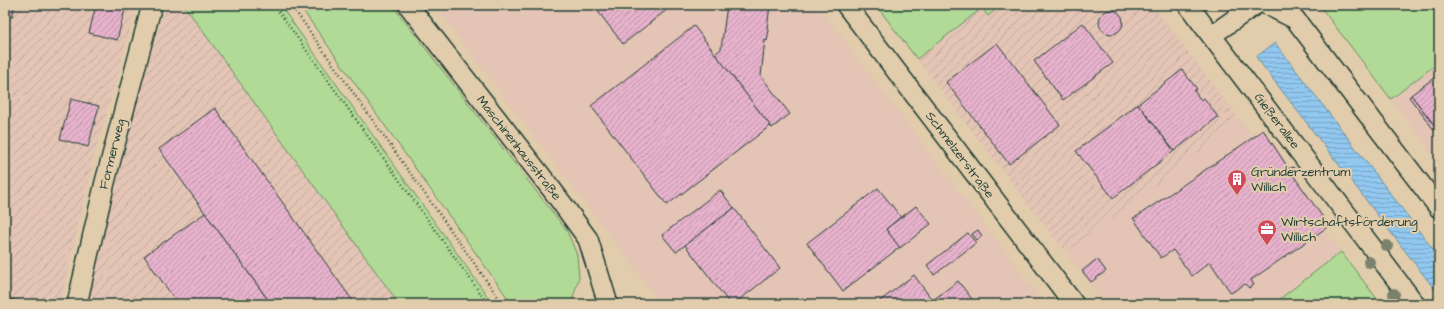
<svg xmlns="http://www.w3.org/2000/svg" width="1444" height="309" font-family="'Architects Daughter',sans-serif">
	<defs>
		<pattern id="industrial-furrows" width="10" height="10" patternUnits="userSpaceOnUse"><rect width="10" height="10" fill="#e3c4b5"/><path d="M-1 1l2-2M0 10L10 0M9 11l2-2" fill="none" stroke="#c2a99c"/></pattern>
		<pattern id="water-rules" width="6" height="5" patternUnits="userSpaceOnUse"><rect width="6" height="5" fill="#92c8f0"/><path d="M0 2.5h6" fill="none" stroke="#77a4c3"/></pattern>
		<pattern id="building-hatch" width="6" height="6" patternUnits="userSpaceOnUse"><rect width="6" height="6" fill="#e7b2cc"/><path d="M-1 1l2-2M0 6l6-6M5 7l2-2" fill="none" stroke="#bb92a6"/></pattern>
	</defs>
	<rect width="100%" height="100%" fill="#e1ccab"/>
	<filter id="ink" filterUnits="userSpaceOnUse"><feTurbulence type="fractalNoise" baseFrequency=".025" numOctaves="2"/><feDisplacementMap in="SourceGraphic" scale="8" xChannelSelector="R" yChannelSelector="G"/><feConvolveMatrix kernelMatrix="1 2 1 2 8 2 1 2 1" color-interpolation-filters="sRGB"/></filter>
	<g filter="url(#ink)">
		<g fill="#e3c4b5">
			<polygon points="434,5 817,5 1045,304 662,304"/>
			<polygon points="1439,62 1439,162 1391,99"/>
			<polygon points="1240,120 1252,135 1263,128 1291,168 1293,167 1296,172 1294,173 1330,226 1325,231 1341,252 1273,304 1105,304 1066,253"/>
		</g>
		<g fill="url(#industrial-furrows)">
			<polygon points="5,5 137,5 95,153 60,304 5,304"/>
			<polygon points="166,5 184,5 399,304 87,304 133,113"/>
			<polygon points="1002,5 1152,5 1240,120 1066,253 917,59 982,8 988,16"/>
		</g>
		<g fill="#b1da96" stroke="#688c65">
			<polygon points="184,5 280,5 493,304 399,304"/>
			<polygon points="299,5 392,5 567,231 577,255 579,278 571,304 512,304"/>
			<polygon points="876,5 1002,5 988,16 982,8 917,59"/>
			<polygon points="1319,5 1439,5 1439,62 1391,99"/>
			<polygon points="1341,252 1381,304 1273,304"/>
		</g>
		<polygon fill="url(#water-rules)" stroke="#6490a5" points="1275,43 1439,257 1439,295 1256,57"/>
		<g fill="url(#building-hatch)" stroke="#1f3d34">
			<polygon points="5,5 15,5 12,17 5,16"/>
			<polygon points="96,5 126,5 117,40 89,33"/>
			<polygon points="593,5 673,5 623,44"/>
			<polygon points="727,5 770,5 767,29 769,30 767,41 765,40 761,76 790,114 772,128 715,54 721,49"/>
			<circle cx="1111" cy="22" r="12"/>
			<polygon points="1083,23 1113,63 1063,100 1034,61"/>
			<polygon points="694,26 772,128 770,126 667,205 591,106"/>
			<polygon points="997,43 1060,125 1009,164 946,82"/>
			<polygon points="1182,70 1197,89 1194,91 1201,100 1204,98 1218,117 1174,151 1138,104"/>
			<polygon points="1439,74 1439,122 1435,126 1411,95"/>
			<polygon points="1411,95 1435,126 1439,122 1439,126 1434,130 1409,97"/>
			<polygon points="71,99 99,106 88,147 60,139"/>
			<polygon points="1138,104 1174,151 1113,198 1076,151"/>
			<polygon points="215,108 355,304 271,304 205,213 159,149"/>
			<polygon points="1262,130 1264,131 1289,169 1293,167 1296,171 1293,175 1329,226 1251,280 1254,285 1249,288 1245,284 1231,293 1210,262 1192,276 1173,250 1161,258 1133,218 1136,217 1261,132"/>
			<polygon points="878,188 901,217 886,229 900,247 843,291 807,243"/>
			<polygon points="720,190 734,208 676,252 662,235"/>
			<polygon points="916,206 931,224 900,248 886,229"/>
			<polygon points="734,208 780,268 734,304 730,304 685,245"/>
			<polygon points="205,213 271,304 178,304 144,256"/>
			<polygon points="978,230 982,236 977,240 972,234"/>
			<polygon points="968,233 976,243 934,275 927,265"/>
			<polygon points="1097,259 1106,271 1091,282 1082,271"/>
			<polygon points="914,275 935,304 876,304"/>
			<polygon points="958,281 976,304 935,304 933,300"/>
			<polygon points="5,298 32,304 5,304"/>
		</g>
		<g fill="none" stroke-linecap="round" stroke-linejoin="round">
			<defs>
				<g id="minor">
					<polyline points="408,5 553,191 588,239 608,304"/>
					<polyline points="846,5 1074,304"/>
					<polyline points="1188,5 1415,304"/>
					<polyline points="1267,5 1295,19 1439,208"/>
					<polyline points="1212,35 1255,5"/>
					<polyline points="77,304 105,182 152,5"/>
				</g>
			</defs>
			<use href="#minor" stroke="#1f3d34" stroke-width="22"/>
			<g stroke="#1f3d34" stroke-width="2.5" stroke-dasharray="1 3" stroke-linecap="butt">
				<polyline points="274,5 488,304"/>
				<polyline points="291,5 503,304"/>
			</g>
			<use href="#minor" stroke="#e1ccab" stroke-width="19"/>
		</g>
		<g fill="#7a826c">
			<circle cx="1387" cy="246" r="6"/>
			<circle cx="1369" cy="262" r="6"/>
			<circle cx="1394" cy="294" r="6"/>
		</g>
	</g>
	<defs>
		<symbol id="building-pin" viewBox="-11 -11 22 30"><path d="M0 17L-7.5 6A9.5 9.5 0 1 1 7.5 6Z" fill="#d1495b" stroke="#e1ccab"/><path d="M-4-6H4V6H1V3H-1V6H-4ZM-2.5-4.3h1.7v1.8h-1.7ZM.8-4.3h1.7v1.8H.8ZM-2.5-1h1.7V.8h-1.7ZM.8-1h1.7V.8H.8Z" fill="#fff"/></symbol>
		<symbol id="office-pin" viewBox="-11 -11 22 30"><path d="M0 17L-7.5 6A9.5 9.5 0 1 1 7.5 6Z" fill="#d1495b" stroke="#e1ccab"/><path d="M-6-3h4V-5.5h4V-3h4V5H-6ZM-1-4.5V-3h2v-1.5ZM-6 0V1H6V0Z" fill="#fff"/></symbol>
	</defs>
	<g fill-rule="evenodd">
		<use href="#building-pin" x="1226" y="168" width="22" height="30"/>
		<use href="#office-pin" x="1256" y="218" width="22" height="30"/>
	</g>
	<g text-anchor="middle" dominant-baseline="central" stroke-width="4" stroke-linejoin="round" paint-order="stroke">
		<g font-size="13" fill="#1f3d34" stroke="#e1ccab">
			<text transform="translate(1277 121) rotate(53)">Gießerallee</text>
			<text transform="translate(519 148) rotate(52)">Maschinenhausstraße</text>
			<text transform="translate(112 154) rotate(-76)">Formerweg</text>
			<text transform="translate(960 155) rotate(53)">Schmelzerstraße</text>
		</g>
		<g font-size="13" fill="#1f3d34" stroke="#e1ccab" text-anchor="start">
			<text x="1251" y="172">Gründerzentrum<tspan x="1251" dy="15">Willich</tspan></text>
			<text x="1281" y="222">Wirtschaftsförderung<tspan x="1281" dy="15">Willich</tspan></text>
		</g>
	</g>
	<rect width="1444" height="309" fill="none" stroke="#e1ccab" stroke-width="20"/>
	<rect x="10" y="10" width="1424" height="289" fill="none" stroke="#1f3d34" stroke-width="1.5" filter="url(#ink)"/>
</svg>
